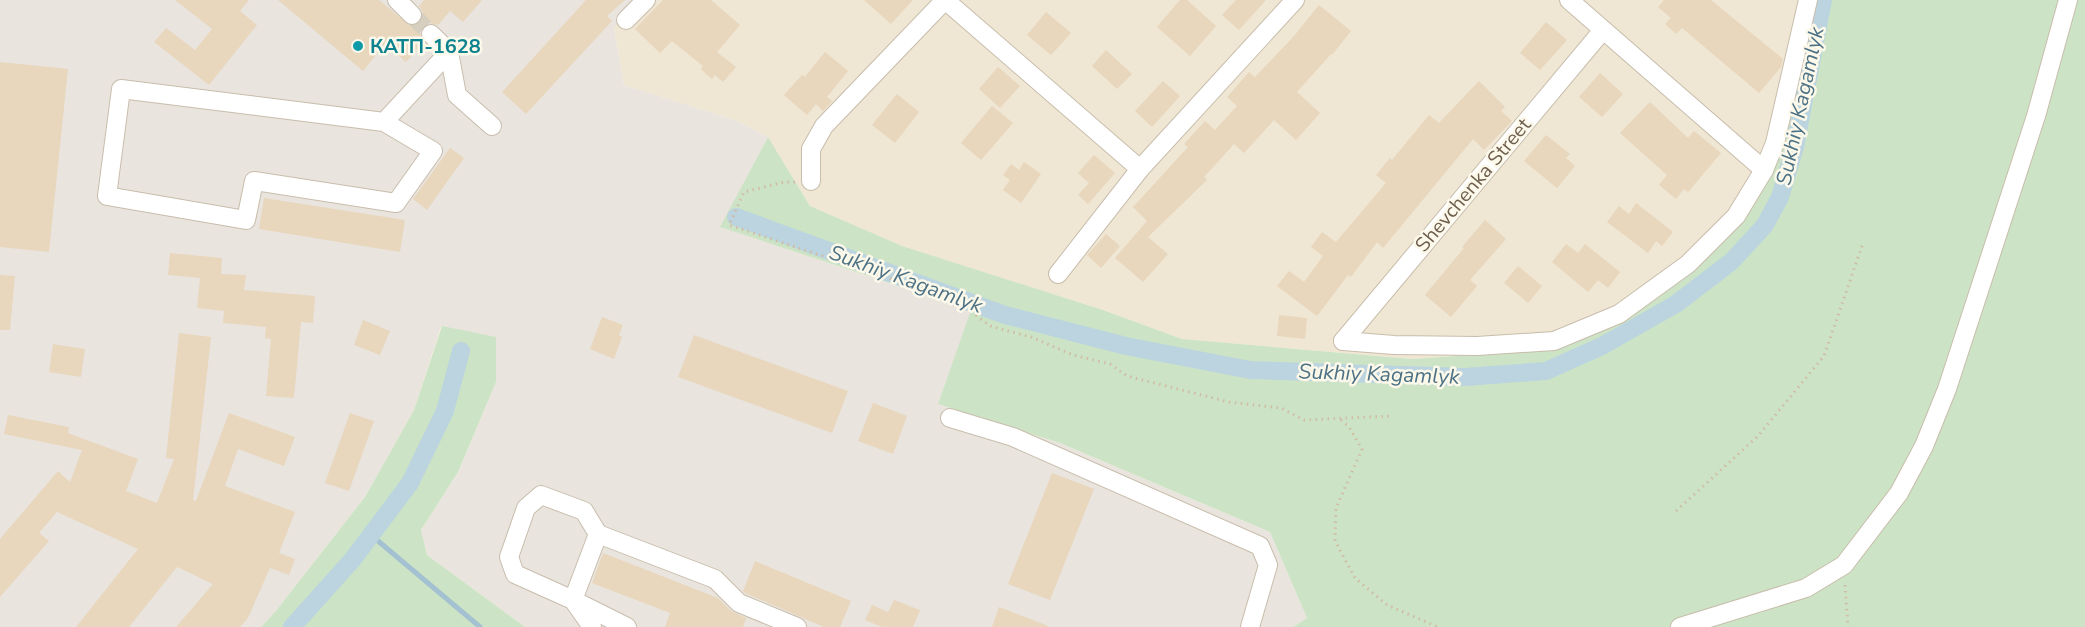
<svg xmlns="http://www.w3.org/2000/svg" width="2085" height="627" font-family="'Nunito Sans',sans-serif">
	<rect width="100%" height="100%" fill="#f9f4e4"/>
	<polygon fill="#efe7d3" points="634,0 1804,0 1766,182 1746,218 1705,255 1545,350 1412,359 1182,339 1103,310 901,246 810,206 768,137 735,120 624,85 614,28"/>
	<polygon fill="#e9e5de" points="0,0 388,0 400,10 410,0 634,0 614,28 624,85 735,120 768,137 721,227 972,311 938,404 1060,443 1270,532 1307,618 1293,627 525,627 427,555 421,530 458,472 496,382 441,327 414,410 365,497 275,612 261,627 0,627"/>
	<g fill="#cce4c5">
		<polygon points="1804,0 2085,0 2085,627 1293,627 1307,618 1270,532 1060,443 938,404 971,310 720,227 768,137 810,206 902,246 1103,310 1182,339 1412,359 1544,350 1705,256 1746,218 1766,182"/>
		<polygon points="442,326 496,337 496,382 458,472 421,530 427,555 525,627 261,627 275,612 365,497 414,410"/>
	</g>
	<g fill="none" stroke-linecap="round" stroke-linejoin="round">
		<polyline stroke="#a3c1d0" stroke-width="5" points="371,535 480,627"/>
		<g stroke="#bbd4df" stroke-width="18">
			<polyline points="736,217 1005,315 1126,346 1250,370 1465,377 1546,371 1602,346 1676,304 1732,261 1765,225 1780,197 1795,147 1823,0"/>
			<polyline points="292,627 353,559 410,483 445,411 461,351"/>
		</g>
	</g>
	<g fill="#e8d6bd">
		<polygon points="175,0 249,0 240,11 257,25 209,85 154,42 166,28 195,50 212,29"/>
		<polygon points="278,0 379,0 410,26 419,23 423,18 423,12 419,6 424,0 482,0 463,22 450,11 438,25 429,23 424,26 420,32 423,42 406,62 385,44 363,71"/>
		<polygon points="586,0 625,0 607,16 612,21 526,114 502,92"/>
		<polygon points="663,0 711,0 740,25 717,52 736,67 723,82 715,75 712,79 701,69 703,66 672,41 660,53 635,29"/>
		<polygon points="864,0 913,0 891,24"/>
		<polygon points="1180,0 1187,0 1216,26 1190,56 1157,27"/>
		<polygon points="1236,0 1266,0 1239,30 1222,15"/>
		<polygon points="1664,0 1711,0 1783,59 1781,67 1759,93 1682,28 1676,34 1665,24 1671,18 1658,7"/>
		<polygon points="1319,5 1351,31 1332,55 1331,54 1297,92 1320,113 1296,140 1274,120 1244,153 1234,144 1204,177 1207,180 1148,237 1168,254 1143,282 1115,258 1147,221 1133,207 1188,147 1184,144 1205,121 1215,130 1237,106 1227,97 1249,72 1255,77 1294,36"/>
		<polygon points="1046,12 1071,33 1051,55 1027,35"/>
		<polygon points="1546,22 1567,40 1540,70 1520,53"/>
		<polygon points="1106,50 1132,74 1117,89 1092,66"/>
		<polygon points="825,52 848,71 827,97 832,101 823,111 816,104 807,115 784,95 802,75 805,77"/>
		<polygon points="0,62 68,69 49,252 0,247"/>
		<polygon points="998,67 1020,86 1000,108 979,89"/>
		<polygon points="1600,73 1623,94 1602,117 1579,97"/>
		<polygon points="1163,81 1180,96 1152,127 1135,111"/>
		<polygon points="1479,81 1505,107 1501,111 1512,121 1484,150 1473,139 1383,248 1377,242 1351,277 1348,275 1317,316 1277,286 1289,271 1304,282 1323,256 1311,247 1322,232 1336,242 1386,183 1376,175 1390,158 1392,160 1429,115 1439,123"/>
		<polygon points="897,94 919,112 895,143 872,125"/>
		<polygon points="1650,102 1688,138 1694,131 1721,153 1688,192 1684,189 1676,199 1659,185 1667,175 1620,133"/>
		<polygon points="992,106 1013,123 981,160 961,143"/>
		<polygon points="1546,135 1570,154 1566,158 1575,166 1557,188 1524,161"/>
		<polygon points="450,148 464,158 427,210 413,199"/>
		<polygon points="1094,155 1115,173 1088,204 1078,195 1089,183 1078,173"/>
		<polygon points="1024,162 1041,174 1021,203 1003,190 1010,180 1003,175 1011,164 1019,170"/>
		<polygon points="264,198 405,220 400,252 259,229"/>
		<polygon points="1636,203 1673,232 1662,246 1656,241 1648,253 1607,222 1619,206 1629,214"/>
		<polygon points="1485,220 1506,239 1470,280 1477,286 1451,317 1425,295 1464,248 1462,247"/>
		<polygon points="1106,234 1120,246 1101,268 1087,255"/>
		<polygon points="1566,244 1578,253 1585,244 1620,272 1608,288 1598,280 1588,292 1552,262"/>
		<polygon points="170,253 222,258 221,274 246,275 244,290 315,296 313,323 301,322 294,398 266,396 271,339 265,338 266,327 223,323 224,311 197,308 200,278 168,275"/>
		<polygon points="1518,266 1542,286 1528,303 1504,283"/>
		<polygon points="0,275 15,276 10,330 0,330"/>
		<polygon points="1279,315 1307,318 1305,339 1277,336"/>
		<polygon points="602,317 623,325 619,335 622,337 614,359 590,349"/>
		<polygon points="363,320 390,331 380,355 354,345"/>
		<polygon points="179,333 211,337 193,500 196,501 229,413 295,437 284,466 238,449 225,486 295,512 279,553 295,559 289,575 270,568 248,618 240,627 176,627 213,584 177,567 129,627 76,627 138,549 57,512 39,533 49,541 0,597 0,539 58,471 70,482 82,450 4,434 8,415 69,427 68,433 138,459 126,491 157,503 174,459 166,458"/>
		<polygon points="694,335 848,391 832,433 678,377"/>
		<polygon points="53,344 85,349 81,377 49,372"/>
		<polygon points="873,403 907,416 893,454 858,441"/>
		<polygon points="350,413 374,421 349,491 325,483"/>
		<polygon points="1052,473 1094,489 1050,600 1008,584"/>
		<polygon points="603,553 718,598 731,611 746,618 743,627 665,627 670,613 592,583"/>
		<polygon points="755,561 851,601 840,627 824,627 745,593 743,591"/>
		<polygon points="894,600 920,610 913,627 882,627 865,620 872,605 888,612"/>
		<polygon points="999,607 1048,626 1047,627 992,627"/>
	</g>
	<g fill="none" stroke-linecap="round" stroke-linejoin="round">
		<polyline stroke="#d6cebe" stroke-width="18" stroke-dasharray="18 9" stroke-linecap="butt" points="412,15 431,34"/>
		<defs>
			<g id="minor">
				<polyline points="397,0 412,15"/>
				<polyline points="945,0 1140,169"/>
				<polyline points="1569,0 1764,170"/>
				<polyline points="626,20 646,0"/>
				<polyline points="431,34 449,52 457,95 492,126"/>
				<polyline points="384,122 433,151 396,203 254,181 246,220 107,196 121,89 384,122 449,52"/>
				<polyline points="811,181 811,149 824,126 945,0"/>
				<polyline points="1058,274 1140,169 1295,0"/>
				<polyline points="1343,341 1394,345 1477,346 1554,341 1619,314 1688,264 1736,216 1764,170 1775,143 1808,0"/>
				<polyline points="1343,341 1603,30"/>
				<polyline points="950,418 1013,437 1260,546 1268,565 1250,627"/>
				<polyline points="592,627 573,600 515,574 509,557 526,508 541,495 584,511 598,534"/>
				<polyline points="627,627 573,600 598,534 715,579 739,603 797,627"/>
				<polyline points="1680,627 1806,588 1844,565 1899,493 1924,446 1947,389 2036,116 2068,0"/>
			</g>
		</defs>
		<use href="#minor" stroke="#c8bdac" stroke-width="20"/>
		<g stroke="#cfbca3" stroke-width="3" stroke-dasharray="1.5 4.5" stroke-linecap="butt">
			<polyline points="795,182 784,182 744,192 729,225 970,305 977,316 990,326 1031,337 1073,355 1110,364 1127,376 1229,402 1281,408 1304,420 1392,416"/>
			<polyline points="1341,420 1349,427 1362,449 1336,508 1335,541 1355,578 1387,605 1438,627"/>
			<polyline points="1676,511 1758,436 1824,356 1863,243"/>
			<polyline points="1845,585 1848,627"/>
		</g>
		<use href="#minor" stroke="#fff" stroke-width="18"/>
	</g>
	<circle fill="#0f9aa8" stroke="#fcf8ea" stroke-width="2" cx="358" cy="46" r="6"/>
	<g text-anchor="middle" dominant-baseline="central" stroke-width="5" stroke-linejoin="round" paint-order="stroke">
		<g font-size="20" font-weight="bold" fill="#0d838f" stroke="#fcf8ea" text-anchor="start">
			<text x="370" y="46">КАТП-1628</text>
		</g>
		<g font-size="20" fill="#6e5e4d" stroke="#fcf8ea">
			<text transform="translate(1473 185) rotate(-50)">Shevchenka Street</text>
		</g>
		<g font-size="21" font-style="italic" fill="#4d7285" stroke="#fcf8ea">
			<text transform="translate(1800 106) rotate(-78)">Sukhiy Kagamlyk</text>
			<text transform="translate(906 279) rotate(20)">Sukhiy Kagamlyk</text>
			<text transform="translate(1379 374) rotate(2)">Sukhiy Kagamlyk</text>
		</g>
	</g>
</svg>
